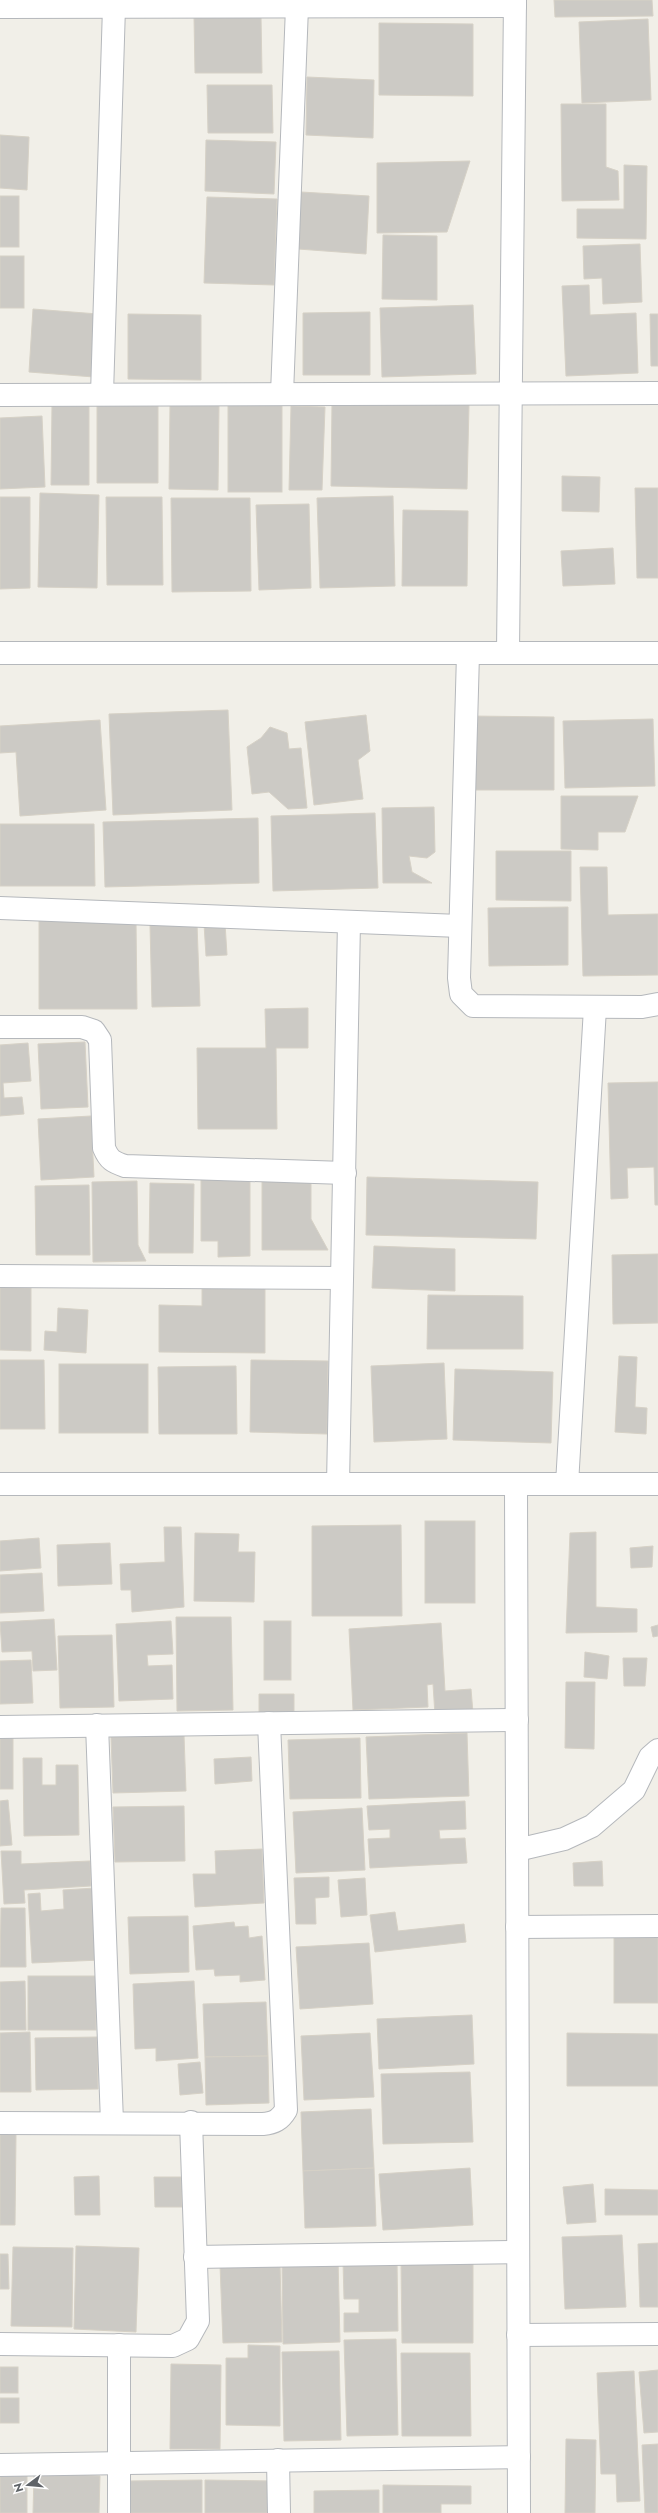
<svg xmlns="http://www.w3.org/2000/svg" width="658" height="2513" font-family="Jost,sans-serif">
	<rect width="100%" height="100%" fill="#f1efe8"/>
	<g fill="#cccac5" stroke="#d6d1c6">
		<polygon points="554,0 652,0 653,16 555,17"/>
		<polygon points="194,17 261,17 262,73 195,73"/>
		<polygon points="648,19 651,100 582,103 579,22"/>
		<polygon points="379,23 473,24 473,96 379,95"/>
		<polygon points="307,77 374,80 373,138 306,135"/>
		<polygon points="207,85 272,85 273,133 208,133"/>
		<polygon points="561,104 606,104 606,167 618,171 619,200 562,201"/>
		<polygon points="0,135 29,137 27,190 0,188"/>
		<polygon points="206,140 276,142 274,194 205,191"/>
		<polygon points="470,161 447,232 377,233 377,163"/>
		<polygon points="624,165 647,166 646,239 577,238 577,209 624,209"/>
		<polygon points="301,192 369,196 366,254 298,249"/>
		<rect x="0" y="196" width="19" height="51"/>
		<polygon points="207,197 277,199 274,285 204,283"/>
		<polygon points="383,235 437,236 437,300 382,299"/>
		<polygon points="640,244 642,302 603,304 602,278 584,279 583,246"/>
		<rect x="0" y="256" width="24" height="52"/>
		<polygon points="589,285 590,315 636,313 638,373 566,376 562,286"/>
		<polygon points="473,305 476,374 382,377 380,308"/>
		<polygon points="33,309 98,314 94,377 29,372"/>
		<polygon points="370,312 370,375 303,375 303,313"/>
		<polygon points="128,314 201,315 201,380 128,379"/>
		<polygon points="650,314 658,314 658,366 651,366"/>
		<polygon points="332,402 469,405 467,489 331,486"/>
		<polygon points="52,404 89,405 89,485 51,485"/>
		<polygon points="97,405 158,406 158,483 97,483"/>
		<polygon points="170,405 219,405 218,490 169,489"/>
		<rect x="228" y="405" width="54" height="87"/>
		<polygon points="291,406 325,407 322,490 289,490"/>
		<polygon points="42,416 45,487 0,489 0,418"/>
		<polygon points="562,476 600,477 599,512 562,511"/>
		<polygon points="635,488 658,488 658,578 637,578"/>
		<polygon points="40,493 99,495 97,588 38,587"/>
		<polygon points="393,496 395,586 320,588 317,498"/>
		<polygon points="0,497 30,497 30,588 0,589"/>
		<polygon points="106,497 162,497 163,585 107,585"/>
		<polygon points="171,498 250,498 251,591 172,592"/>
		<polygon points="309,504 311,588 259,590 256,505"/>
		<polygon points="403,510 468,511 467,586 402,586"/>
		<polygon points="613,548 615,584 563,586 561,551"/>
		<polygon points="228,710 232,810 113,815 109,714"/>
		<polygon points="366,715 370,751 358,760 363,799 314,805 305,722"/>
		<polygon points="471,716 554,717 554,790 471,790"/>
		<polygon points="653,719 655,786 565,788 563,721"/>
		<polygon points="100,720 106,810 20,816 16,752 0,753 0,726"/>
		<polygon points="270,727 287,733 289,749 301,748 307,808 288,809 269,792 252,794 247,747 261,738"/>
		<polygon points="561,796 638,796 625,832 598,832 598,850 561,849"/>
		<polygon points="434,807 435,852 427,858 409,856 412,872 432,883 383,883 382,808"/>
		<polygon points="375,813 378,888 273,891 271,816"/>
		<polygon points="258,818 259,883 105,887 103,822"/>
		<polygon points="0,824 94,824 95,886 0,886"/>
		<polygon points="496,851 571,851 571,901 496,900"/>
		<polygon points="580,867 607,867 608,915 658,914 658,975 583,976"/>
		<polygon points="568,907 568,965 489,966 488,908"/>
		<polygon points="39,920 136,920 137,1009 39,1009"/>
		<polygon points="225,923 227,955 206,956 204,924"/>
		<polygon points="197,924 200,1006 152,1007 150,925"/>
		<polygon points="308,1008 308,1048 276,1048 277,1129 198,1129 197,1048 266,1048 265,1009"/>
		<polygon points="85,1042 88,1107 41,1109 38,1044"/>
		<polygon points="28,1043 31,1081 3,1083 4,1098 22,1097 24,1114 0,1116 0,1045"/>
		<polygon points="658,1082 658,1205 655,1205 654,1167 627,1168 628,1198 611,1199 608,1083"/>
		<polygon points="91,1116 94,1177 41,1180 38,1119"/>
		<polygon points="367,1177 538,1182 536,1239 366,1235"/>
		<polygon points="201,1179 250,1180 250,1256 218,1257 218,1241 201,1241"/>
		<polygon points="262,1179 311,1180 311,1219 328,1250 262,1250"/>
		<polygon points="137,1181 138,1245 146,1261 93,1262 92,1182"/>
		<polygon points="150,1183 194,1184 193,1253 149,1253"/>
		<polygon points="89,1185 90,1255 36,1255 35,1186"/>
		<polygon points="374,1246 455,1249 455,1291 372,1288"/>
		<polygon points="658,1254 658,1323 613,1324 612,1255"/>
		<polygon points="0,1287 31,1288 31,1351 0,1350"/>
		<polygon points="202,1288 265,1288 265,1353 159,1352 159,1305 202,1306"/>
		<polygon points="428,1295 523,1296 523,1349 427,1349"/>
		<polygon points="58,1308 88,1310 86,1353 44,1350 45,1331 57,1332"/>
		<polygon points="619,1356 637,1357 635,1407 647,1408 646,1434 615,1432"/>
		<polygon points="0,1360 44,1360 45,1429 0,1429"/>
		<polygon points="251,1360 328,1361 327,1434 250,1432"/>
		<polygon points="444,1363 447,1439 374,1442 371,1366"/>
		<rect x="59" y="1364" width="89" height="69"/>
		<polygon points="236,1366 237,1434 159,1434 158,1367"/>
		<polygon points="455,1369 553,1372 551,1443 453,1440"/>
		<rect x="425" y="1521" width="50" height="82"/>
		<polygon points="401,1525 402,1616 312,1616 312,1526"/>
		<polygon points="164,1527 181,1527 184,1607 132,1612 131,1590 121,1590 120,1564 165,1562"/>
		<polygon points="596,1532 596,1607 637,1609 637,1632 566,1633 570,1533"/>
		<polygon points="195,1533 239,1534 238,1552 255,1552 254,1602 194,1601"/>
		<polygon points="39,1538 41,1568 0,1571 0,1541"/>
		<polygon points="110,1543 112,1584 58,1586 57,1545"/>
		<polygon points="653,1546 652,1567 631,1568 630,1548"/>
		<polygon points="42,1573 44,1611 0,1613 0,1575"/>
		<polygon points="176,1617 231,1617 233,1710 177,1711"/>
		<polygon points="54,1619 57,1670 33,1671 32,1651 2,1652 0,1622"/>
		<polygon points="171,1621 173,1654 147,1655 148,1666 172,1665 173,1699 119,1701 116,1624"/>
		<rect x="264" y="1621" width="27" height="59"/>
		<polygon points="441,1623 445,1691 471,1689 473,1713 435,1715 433,1684 427,1685 428,1707 353,1710 349,1629"/>
		<polygon points="658,1625 658,1636 653,1637 651,1627"/>
		<polygon points="112,1635 114,1707 60,1708 58,1636"/>
		<polygon points="585,1652 609,1656 607,1679 584,1677"/>
		<polygon points="623,1658 647,1658 645,1686 624,1686"/>
		<polygon points="31,1660 33,1703 0,1704 0,1661"/>
		<polygon points="566,1682 595,1682 594,1749 565,1748"/>
		<polygon points="259,1694 294,1694 294,1716 259,1715"/>
		<polygon points="467,1733 469,1796 369,1799 366,1737"/>
		<rect x="0" y="1735" width="13" height="54"/>
		<polygon points="184,1735 186,1791 113,1793 111,1737"/>
		<polygon points="360,1738 361,1798 290,1799 288,1740"/>
		<polygon points="251,1757 252,1781 215,1784 214,1759"/>
		<polygon points="23,1758 42,1758 42,1785 56,1785 56,1765 78,1765 79,1835 24,1836"/>
		<polygon points="8,1800 12,1845 0,1846 0,1801"/>
		<polygon points="465,1801 466,1829 439,1830 440,1839 465,1838 467,1863 370,1868 368,1839 390,1838 390,1829 369,1830 367,1806"/>
		<polygon points="184,1806 185,1861 115,1862 113,1807"/>
		<polygon points="362,1808 365,1870 296,1873 293,1812"/>
		<polygon points="262,1849 264,1903 195,1907 193,1874 216,1874 215,1851"/>
		<polygon points="1,1851 21,1851 21,1864 90,1861 91,1886 24,1890 25,1903 4,1904"/>
		<polygon points="602,1861 603,1886 574,1886 573,1863"/>
		<polygon points="329,1877 329,1897 315,1898 316,1924 296,1924 294,1878"/>
		<polygon points="365,1878 367,1915 341,1917 338,1880"/>
		<polygon points="95,1888 100,1960 32,1963 28,1894 40,1893 41,1911 64,1909 63,1890"/>
		<polygon points="1,1908 25,1908 26,1967 0,1967"/>
		<polygon points="395,1912 398,1931 464,1924 466,1942 375,1952 370,1915"/>
		<polygon points="188,1916 189,1972 130,1974 128,1917"/>
		<polygon points="234,1922 235,1927 248,1926 249,1938 262,1936 265,1980 240,1982 240,1975 215,1976 214,1969 196,1970 193,1926"/>
		<rect x="614" y="1936" width="44" height="67"/>
		<polygon points="369,1943 373,2004 300,2009 296,1947"/>
		<rect x="28" y="1976" width="68" height="54"/>
		<polygon points="25,1981 26,2030 0,2030 0,1982"/>
		<polygon points="194,1981 198,2058 156,2061 156,2048 135,2049 133,1984"/>
		<polygon points="266,2002 268,2056 205,2057 203,2004"/>
		<polygon points="472,2015 474,2064 379,2069 377,2019"/>
		<polygon points="30,2032 31,2092 0,2092 0,2033"/>
		<polygon points="370,2033 374,2097 304,2100 301,2036"/>
		<polygon points="567,2033 658,2034 658,2086 567,2086"/>
		<polygon points="97,2037 98,2089 36,2090 35,2038"/>
		<polygon points="268,2056 269,2103 206,2105 205,2057"/>
		<polygon points="200,2062 203,2093 180,2095 178,2064"/>
		<polygon points="470,2072 473,2142 383,2144 381,2074"/>
		<polygon points="371,2109 374,2168 303,2171 301,2112"/>
		<polygon points="0,2134 16,2134 15,2225 0,2225"/>
		<polygon points="374,2168 376,2226 305,2228 303,2171"/>
		<polygon points="470,2168 473,2225 383,2230 379,2174"/>
		<polygon points="99,2176 100,2215 75,2215 74,2177"/>
		<polygon points="154,2177 181,2177 182,2207 155,2207"/>
		<polygon points="593,2184 596,2222 567,2224 563,2187"/>
		<polygon points="605,2189 658,2190 658,2215 605,2215"/>
		<polygon points="622,2235 626,2307 565,2309 562,2237"/>
		<polygon points="658,2243 658,2307 640,2307 638,2244"/>
		<polygon points="76,2246 139,2248 136,2332 74,2329"/>
		<polygon points="13,2247 73,2248 72,2327 11,2326"/>
		<polygon points="0,2254 8,2254 9,2289 0,2289"/>
		<polygon points="338,2258 340,2342 283,2344 282,2260"/>
		<polygon points="397,2259 398,2331 344,2332 344,2313 359,2313 359,2299 344,2299 343,2261"/>
		<polygon points="401,2261 473,2261 473,2343 402,2343"/>
		<polygon points="280,2263 282,2342 223,2343 220,2265"/>
		<polygon points="396,2339 398,2435 347,2436 344,2340"/>
		<polygon points="248,2345 280,2346 280,2426 226,2425 226,2358 248,2358"/>
		<polygon points="339,2351 341,2440 284,2441 282,2352"/>
		<polygon points="401,2353 470,2353 471,2436 402,2436"/>
		<polygon points="171,2364 221,2365 220,2449 170,2449"/>
		<rect x="0" y="2367" width="18" height="26"/>
		<polygon points="658,2370 658,2432 644,2433 639,2372"/>
		<polygon points="634,2371 640,2501 617,2502 616,2474 601,2474 597,2373"/>
		<rect x="0" y="2398" width="19" height="25"/>
		<polygon points="566,2439 596,2440 595,2513 565,2513"/>
		<polygon points="658,2444 658,2513 645,2513 642,2445"/>
		<polygon points="34,2474 100,2476 99,2513 33,2513"/>
		<polygon points="0,2475 27,2476 27,2513 0,2513"/>
		<polygon points="202,2480 202,2513 130,2513 129,2481"/>
		<polygon points="205,2480 275,2481 276,2513 205,2513"/>
		<polygon points="383,2485 471,2486 471,2504 441,2504 441,2513 383,2513"/>
		<polygon points="379,2490 379,2513 314,2513 314,2491"/>
	</g>
	<g fill="none" stroke-linecap="round" stroke-linejoin="round">
		<defs>
			<g id="street">
				<polyline points="0,7 515,6"/>
				<polyline points="102,394 114,7"/>
				<polyline points="282,394 297,7"/>
				<polyline points="0,395 658,393"/>
				<polyline points="508,652 515,0"/>
				<polyline points="0,653 658,653"/>
				<polyline points="468,654 459,978 461,994 473,1006 642,1007 658,1004"/>
				<polyline points="0,908 460,926"/>
				<path d="M0 1027H82L94 1031 100 1040 104 1148C109 1160 113 1162 125 1166L345 1173"/>
				<polyline points="0,1276 342,1278"/>
				<polyline points="0,1484 658,1484"/>
				<polyline points="338,1484 349,922"/>
				<polyline points="567,1484 595,1008"/>
				<polyline points="516,1485 519,2513"/>
				<polyline points="97,1725 112,2122"/>
				<polyline points="0,1727 517,1720"/>
				<polyline points="517,1850 564,1839 592,1826 634,1790 650,1757 658,1750"/>
				<polyline points="517,1927 658,1926"/>
				<path d="M0 2123 263 2124C274 2123 280 2120 286 2110L269 1723"/>
				<polyline points="195,2257 518,2252"/>
				<polyline points="518,2335 658,2334"/>
				<polyline points="0,2344 173,2346 188,2339 198,2321 191,2122"/>
				<polyline points="278,2460 279,2513"/>
				<polyline points="0,2465 519,2457"/>
				<polyline points="119,2513 119,2345"/>
			</g>
		</defs>
		<use href="#street" stroke="#b5b8bc" stroke-width="24"/>
		<use href="#street" stroke="#fff" stroke-width="22"/>
	</g>
	<g transform="translate(28 2485) rotate(254)" stroke="#ffffff" stroke-width="3" paint-order="stroke">
	<path d="M0-3L7 15L0 10L-7 15Z" fill="#5f6368"/>
	<text y="-6" font-size="11" font-weight="bold" text-anchor="middle" fill="#5f6368">N</text>
	</g>
</svg>
